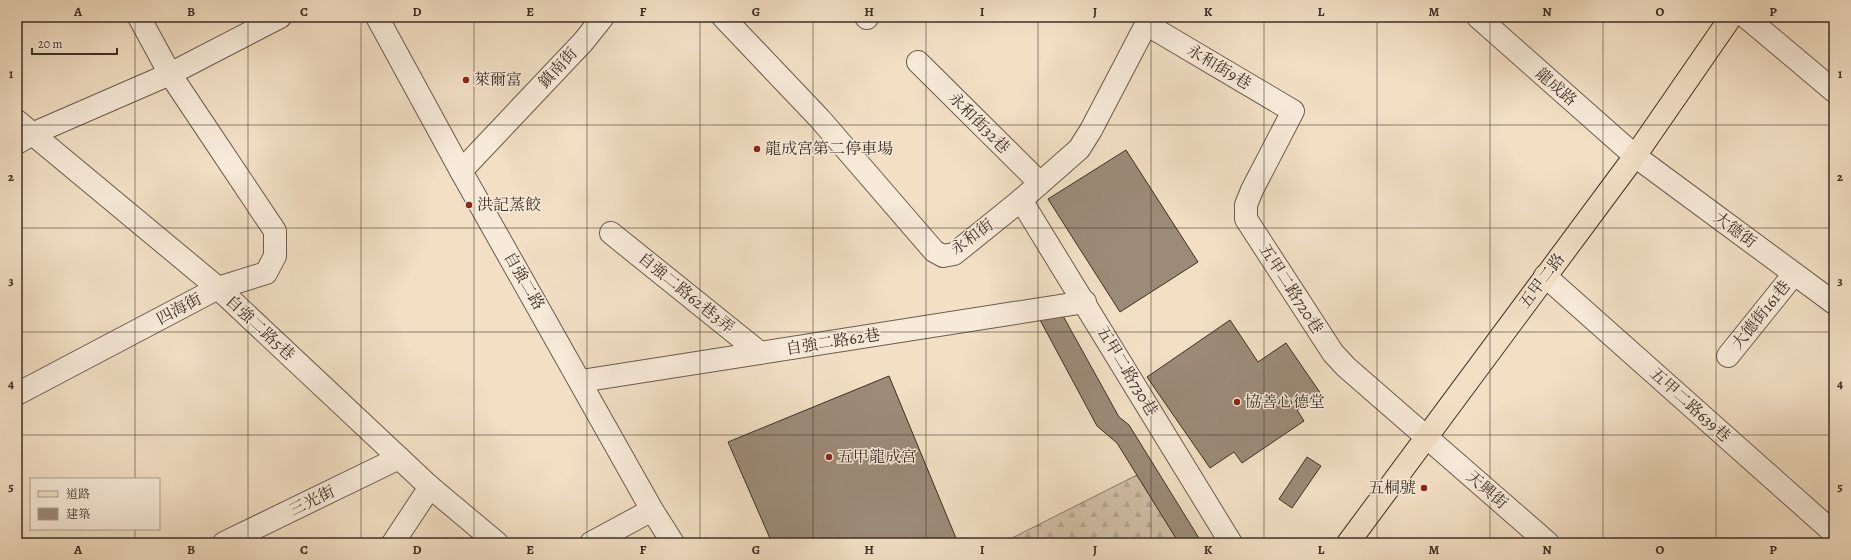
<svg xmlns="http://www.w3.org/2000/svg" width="1851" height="560" font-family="Alegreya,'Noto Serif TC',serif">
	<defs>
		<pattern id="forest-firs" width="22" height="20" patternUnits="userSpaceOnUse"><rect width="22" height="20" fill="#d3c1a9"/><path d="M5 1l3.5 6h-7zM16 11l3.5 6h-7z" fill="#b6a691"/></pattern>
	</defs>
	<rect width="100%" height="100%" fill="#f2dfc4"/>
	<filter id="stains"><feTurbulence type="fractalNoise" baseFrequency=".005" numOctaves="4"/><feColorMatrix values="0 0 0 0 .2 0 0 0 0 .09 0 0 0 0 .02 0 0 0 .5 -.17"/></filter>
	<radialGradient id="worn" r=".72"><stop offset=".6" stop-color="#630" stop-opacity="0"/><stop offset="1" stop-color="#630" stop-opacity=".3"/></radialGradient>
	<polygon fill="url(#forest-firs)" stroke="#887868" points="1137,475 1179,543 1002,543"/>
	<g fill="#9c8b78" stroke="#3e2f26">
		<polygon points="1126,150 1198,262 1120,312 1048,199"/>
		<polygon points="1062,314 1119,417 1129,425 1202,543 1179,543 1117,443 1097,426 1039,318"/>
		<polygon points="1230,320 1258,362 1286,343 1321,394 1297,410 1304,421 1242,463 1234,452 1210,468 1147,377"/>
		<polygon points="889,376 958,543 772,543 728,442"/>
		<polygon points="1307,457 1321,466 1292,508 1279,499"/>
	</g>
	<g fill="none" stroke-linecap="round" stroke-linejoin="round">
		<defs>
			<g id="minor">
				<polyline points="377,17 461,171 652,510 673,543"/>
				<polyline points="723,17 820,119 934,251 943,256 954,254 1021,200 1079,149 1091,130 1150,17"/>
				<polyline points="866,17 867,18"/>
				<polyline points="1478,17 1635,156 1834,303"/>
				<polyline points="1746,17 1834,91"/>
				<polyline points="1146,24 1293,111 1252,190 1246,205 1246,219 1333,353 1346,367 1548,543"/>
				<polyline points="918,62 1040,183"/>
				<polyline points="17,121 218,288 430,487 497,543"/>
				<polyline points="17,143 32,134 170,74 280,17"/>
				<polyline points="461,171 583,42 603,17"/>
				<polyline points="1021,200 1231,543"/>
				<polyline points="611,233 760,353"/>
				<polyline points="1545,276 1834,533"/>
				<polyline points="1728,356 1794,274"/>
				<polyline points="581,381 1085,302"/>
				<polyline points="17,394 218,288 266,273 275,256 275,231 170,74 139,17"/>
				<polyline points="224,543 399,458"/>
				<polyline points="393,543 430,487"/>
				<polyline points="591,543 652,510"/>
			</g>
			<polyline id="major" points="1348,543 1635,156 1731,17"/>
		</defs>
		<use href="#minor" stroke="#6b5b4e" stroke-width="24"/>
		<use href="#major" stroke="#3e2f26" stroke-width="24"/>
		<use href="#minor" stroke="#f7ead9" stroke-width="22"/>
		<use href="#major" stroke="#f2dfc4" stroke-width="22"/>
	</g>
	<path fill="none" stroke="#3e2f26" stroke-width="1" stroke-opacity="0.55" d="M135 17V479M248 17V543M361 17V543M474 17V543M587 17V543M700 17V543M813 17V543M926 17V543M1038 17V543M1151 17V543M1264 17V543M1377 17V543M1490 17V543M1603 17V543M1716 17V543M17 125H1834M17 228H1834M17 332H1834M17 435H1834M135 529V543"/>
	<g fill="#8f2418" stroke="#f7ead9" stroke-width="1.5">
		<circle cx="466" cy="80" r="4"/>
		<circle cx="757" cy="149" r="4"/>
		<circle cx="469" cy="205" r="4"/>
		<circle cx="1237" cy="402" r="4"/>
		<circle cx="829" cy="457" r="4"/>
		<circle cx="1424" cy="488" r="4"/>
	</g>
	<g text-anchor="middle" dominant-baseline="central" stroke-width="3" stroke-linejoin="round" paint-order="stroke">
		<g font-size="16" fill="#3e2f26" stroke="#f7ead9">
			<text transform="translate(1219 67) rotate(31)">永和街9巷</text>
			<text transform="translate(558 68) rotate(-47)">鎮南街</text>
			<text transform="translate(1556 87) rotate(41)">龍成路</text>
			<text transform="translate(979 123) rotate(45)">永和街32巷</text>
			<text transform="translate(1735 230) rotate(37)">大德街</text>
			<text transform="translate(972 237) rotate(-36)">永和街</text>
			<text transform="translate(524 281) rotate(60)">自強二路</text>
			<text transform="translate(1542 281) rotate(-53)">五甲二路</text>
			<text transform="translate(1291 289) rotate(57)">五甲二路720巷</text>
			<text transform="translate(686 293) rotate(39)">自強二路62巷3弄</text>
			<text transform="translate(179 309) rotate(-28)">四海街</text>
			<text transform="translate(1761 315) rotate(-51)">大德街161巷</text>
			<text transform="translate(260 328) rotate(43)">自強二路5巷</text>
			<text transform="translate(833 342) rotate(-9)">自強二路62巷</text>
			<text transform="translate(1127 371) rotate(59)">五甲二路730巷</text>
			<text transform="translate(1690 405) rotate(42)">五甲二路639巷</text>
			<text transform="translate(1487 490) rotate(41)">天興街</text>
			<text transform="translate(312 501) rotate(-26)">三光街</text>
		</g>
		<g font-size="16" fill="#3e2f26" stroke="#f7ead9" text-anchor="start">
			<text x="474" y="80">萊爾富</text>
			<text x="765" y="149">龍成宮第二停車場</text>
			<text x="477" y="205">洪記蒸餃</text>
			<text x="1245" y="402">協善心德堂</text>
			<text x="837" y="457">五甲龍成宮</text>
			<text x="1416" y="488" text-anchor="end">五桐號</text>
		</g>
	</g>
	<rect width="1851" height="560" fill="none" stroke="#f2dfc4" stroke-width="44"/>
	<rect x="30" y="478" width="130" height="52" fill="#f7ead9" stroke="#ad9f91"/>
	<rect x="38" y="491" width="20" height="6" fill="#f2dfc4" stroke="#ad9f91"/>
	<text x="66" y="498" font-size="12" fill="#3e2f26">道路</text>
	<rect x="38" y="508" width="20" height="12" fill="#9c8b78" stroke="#ad9f91"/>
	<text x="66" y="518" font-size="12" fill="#3e2f26">建築</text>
	<path d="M32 48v6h85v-6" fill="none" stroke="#3e2f26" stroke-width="2"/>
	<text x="38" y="48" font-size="12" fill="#3e2f26" stroke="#f7ead9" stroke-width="3" paint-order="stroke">20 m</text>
	<rect x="22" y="22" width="1807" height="516" fill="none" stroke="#3e2f26" stroke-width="1.5"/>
	<g font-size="13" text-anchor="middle" font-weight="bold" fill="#3e2f26">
		<text x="78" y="16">A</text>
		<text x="191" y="16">B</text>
		<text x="304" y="16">C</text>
		<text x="417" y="16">D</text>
		<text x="530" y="16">E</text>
		<text x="643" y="16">F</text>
		<text x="756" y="16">G</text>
		<text x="869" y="16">H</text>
		<text x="982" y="16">I</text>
		<text x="1095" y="16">J</text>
		<text x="1208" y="16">K</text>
		<text x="1321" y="16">L</text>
		<text x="1434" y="16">M</text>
		<text x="1547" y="16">N</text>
		<text x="1660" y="16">O</text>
		<text x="1773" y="16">P</text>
		<text x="11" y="78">1</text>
		<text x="1840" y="78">1</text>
		<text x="11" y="181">2</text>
		<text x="1840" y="181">2</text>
		<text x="11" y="285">3</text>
		<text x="1840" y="285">3</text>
		<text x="11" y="388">4</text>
		<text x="1840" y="388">4</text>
		<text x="11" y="491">5</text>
		<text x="1840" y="491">5</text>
		<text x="78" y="554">A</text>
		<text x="191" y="554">B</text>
		<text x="304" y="554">C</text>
		<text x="417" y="554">D</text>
		<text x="530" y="554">E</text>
		<text x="643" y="554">F</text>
		<text x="756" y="554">G</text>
		<text x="869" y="554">H</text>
		<text x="982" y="554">I</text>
		<text x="1095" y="554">J</text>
		<text x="1208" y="554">K</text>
		<text x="1321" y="554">L</text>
		<text x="1434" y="554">M</text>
		<text x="1547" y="554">N</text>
		<text x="1660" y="554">O</text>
		<text x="1773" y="554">P</text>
	</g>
	<rect width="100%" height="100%" filter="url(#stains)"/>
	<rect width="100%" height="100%" fill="url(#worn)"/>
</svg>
